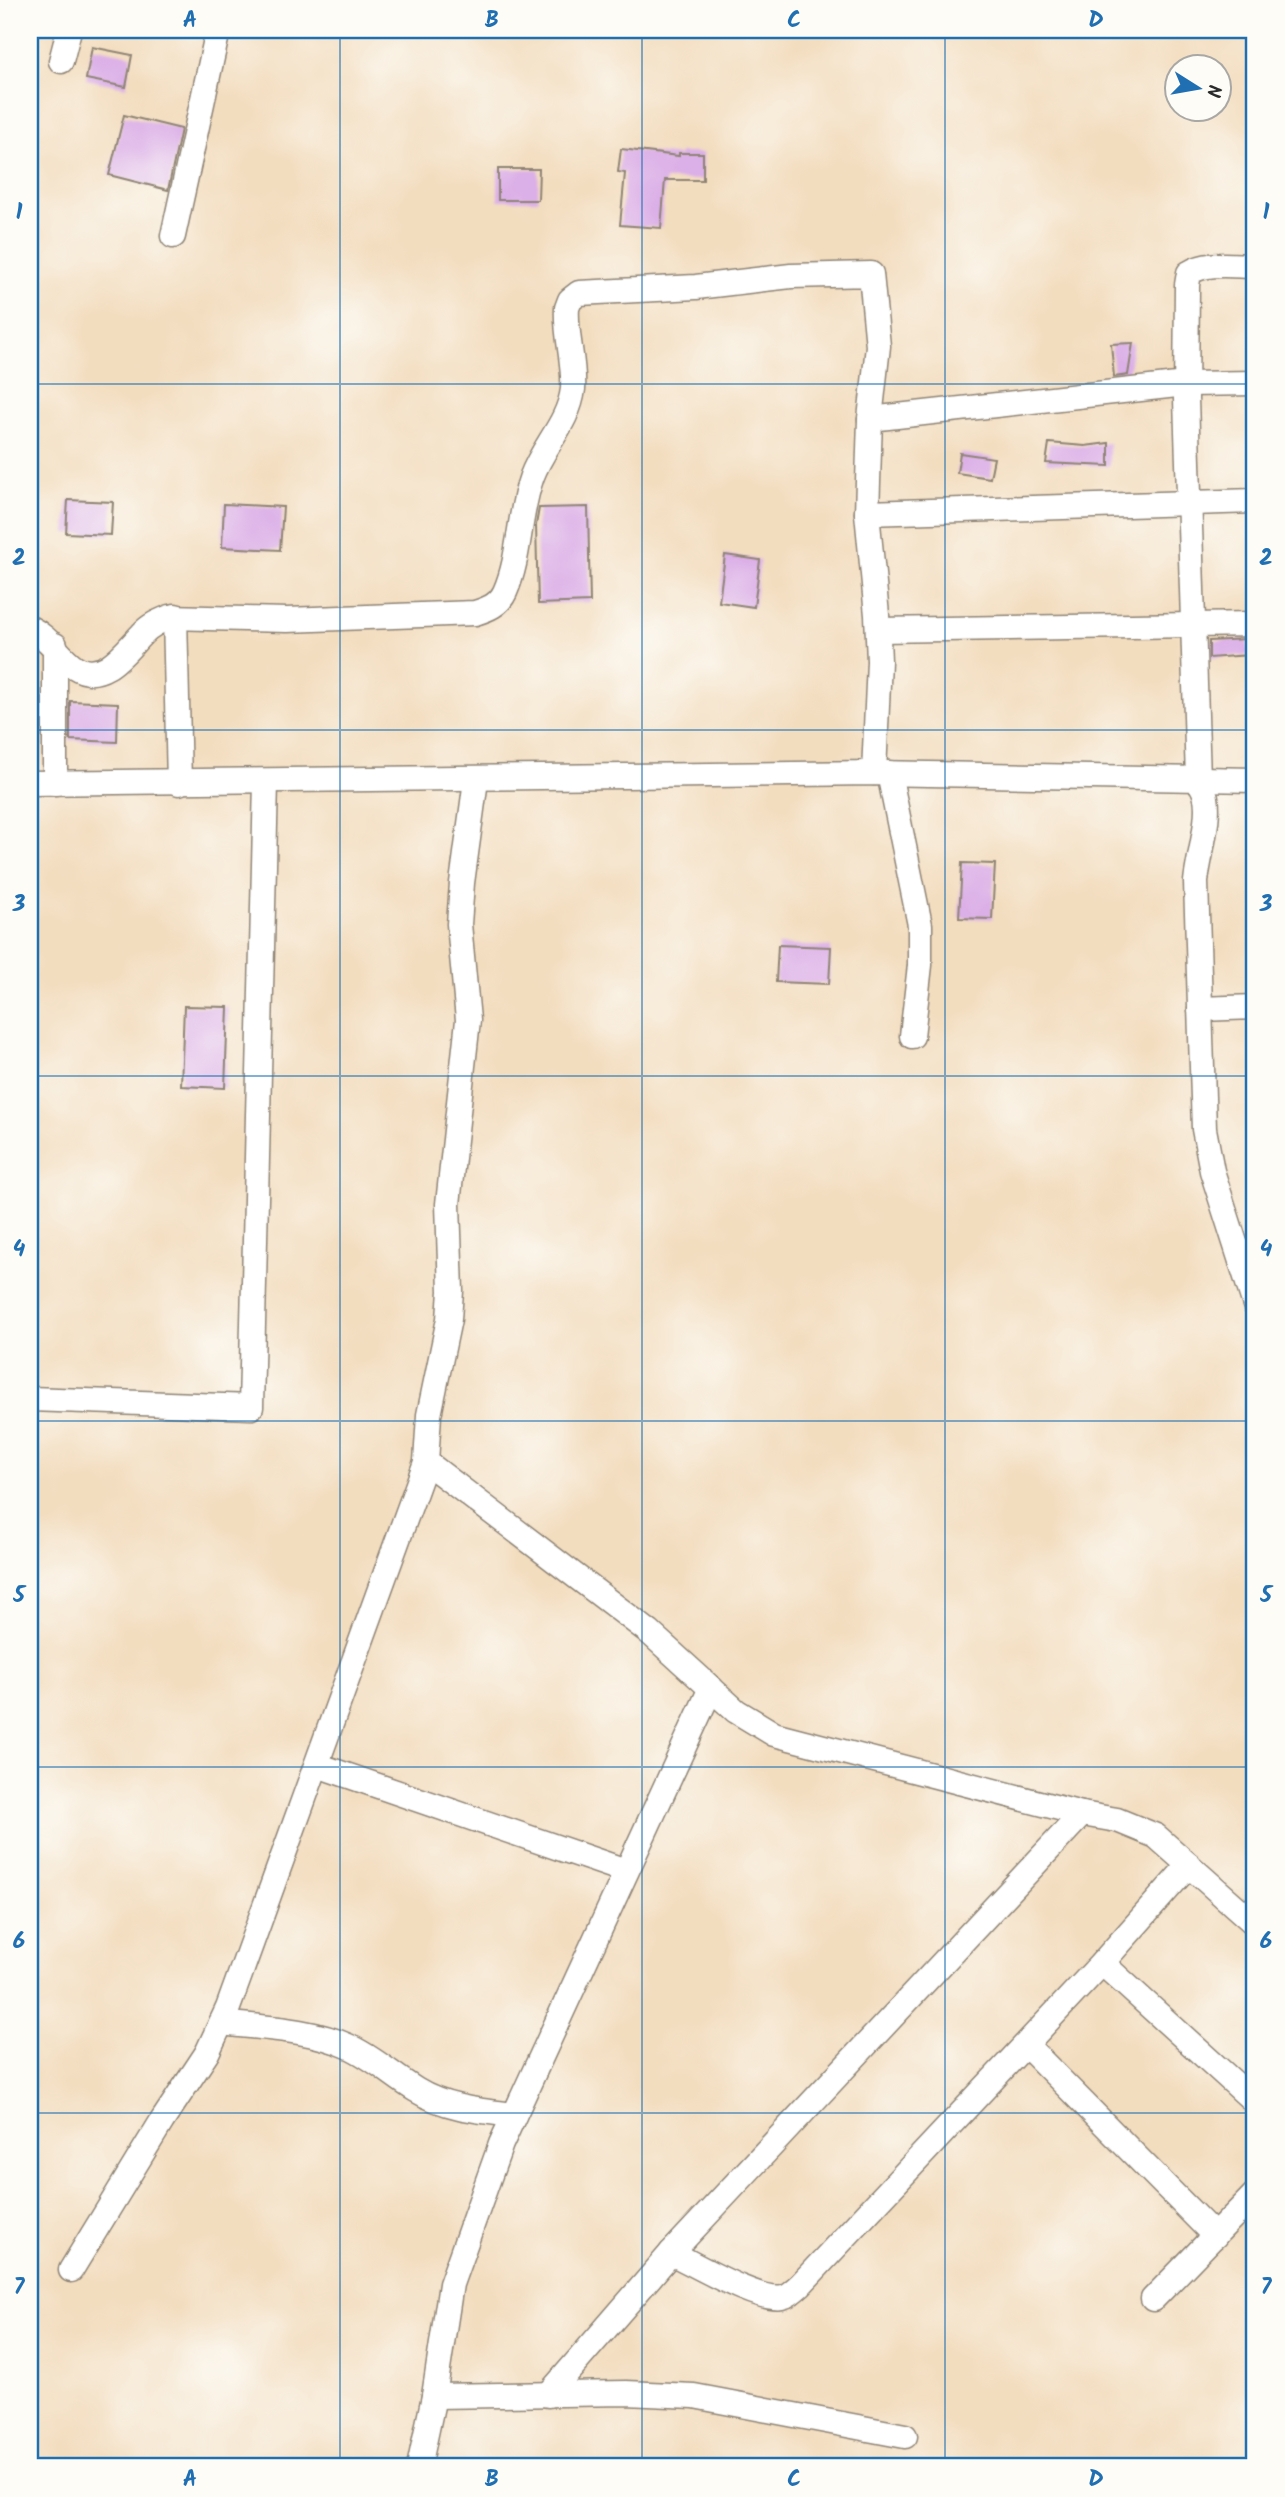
<svg xmlns="http://www.w3.org/2000/svg" width="1285" height="2497" font-family="Kalam,sans-serif">
	<rect width="100%" height="100%" fill="#fdfcf7"/>
	<filter id="ink" filterUnits="userSpaceOnUse"><feTurbulence type="fractalNoise" baseFrequency=".0143" numOctaves="2"/><feDisplacementMap in="SourceGraphic" scale="14" xChannelSelector="R" yChannelSelector="G"/><feConvolveMatrix kernelMatrix="1 2 1 2 8 2 1 2 1" color-interpolation-filters="sRGB"/></filter>
	<filter id="wash" filterUnits="userSpaceOnUse"><feTurbulence type="fractalNoise" baseFrequency=".00686" numOctaves="4" result="noise"/><feDisplacementMap in="SourceGraphic" scale="28" xChannelSelector="R" yChannelSelector="G"/><feGaussianBlur stdDeviation="1.57" result="paint"/><feColorMatrix in="noise" values="0 0 0 0 0 0 0 0 0 0 0 0 0 0 0 0 0 1.4 0 .05"/><feComposite in="paint" operator="in"/></filter>
	<g filter="url(#wash)">
		<rect width="100%" height="100%" fill="#f3ddbf"/>
		<g id="blocks">
			<g fill="#dbafe7">
				<polygon points="92,47 132,55 126,87 86,79"/>
				<polygon points="124,115 181,129 168,190 109,175"/>
				<polygon points="621,149 679,156 679,153 703,153 703,180 665,180 661,228 620,225 625,173 618,172"/>
				<polygon points="498,169 539,169 538,200 498,200"/>
				<polygon points="1133,343 1128,375 1114,377 1111,344"/>
				<polygon points="1049,443 1085,446 1109,443 1109,466 1046,463"/>
				<polygon points="960,453 994,458 990,478 957,473"/>
				<polygon points="68,500 113,502 111,535 66,533"/>
				<polygon points="224,504 283,507 280,550 222,547"/>
				<polygon points="588,507 590,602 538,604 536,525 539,508"/>
				<polygon points="725,555 760,560 754,607 719,602"/>
				<polygon points="1247,639 1249,655 1209,658 1209,641"/>
				<polygon points="70,701 118,703 117,742 70,740"/>
				<polygon points="962,863 995,864 992,919 959,918"/>
				<polygon points="778,945 831,947 829,984 776,982"/>
				<polygon points="184,1006 228,1007 225,1088 181,1086"/>
			</g>
		</g>
	</g>
	<g filter="url(#ink)">
		<use href="#blocks" fill-opacity="0" stroke="#8f8475" stroke-width="2"/>
		<g fill="none" stroke-linecap="round" stroke-linejoin="round">
			<defs>
				<g id="minor">
					<polyline points="61,61 69,30"/>
					<polyline points="173,236 218,30"/>
					<path d="M1255 266C1234 266 1207 261 1189 273L1187 285 1186 399 1198 779C1200 784 1204 789 1205 794 1212 814 1198 859 1196 882L1204 1129 1212 1171 1255 1305"/>
					<polyline points="870,419 1186,384 1255,383"/>
					<polyline points="867,513 1255,501"/>
					<polyline points="175,616 179,783"/>
					<path d="M30 628C49 637 58 655 75 667 103 685 126 650 142 634 150 625 160 621 170 617L287 620 475 613C488 609 499 605 505 592 521 556 518 514 532 476 543 446 569 422 573 389 575 362 565 335 567 308L570 300 579 293 696 287 791 276 871 274 878 346 870 419 867 513 877 615 879 661 874 773"/>
					<polyline points="878,630 1255,624"/>
					<polyline points="55,645 55,783"/>
					<polyline points="889,773 920,925 920,965 912,1036"/>
					<polyline points="476,780 462,883 459,924 468,1020 448,1204 451,1291 449,1319 429,1415 426,1462 649,1632 736,1711 774,1734 1082,1814 1117,1820 1156,1836 1255,1924"/>
					<polyline points="30,783 874,773 1255,780"/>
					<polyline points="1200,1009 1255,1007"/>
					<polyline points="30,1399 251,1407 266,782"/>
					<polyline points="317,1765 626,1871"/>
					<polyline points="1102,1963 1255,2102"/>
					<path d="M221 2023C263 2028 310 2029 348 2046 373 2057 393 2076 416 2090 445 2108 480 2111 514 2115"/>
					<polyline points="1026,2045 1215,2236"/>
					<path d="M671 2253C695 2264 758 2302 782 2297 788 2296 794 2290 800 2285L1102 1963 1189 1865"/>
					<polyline points="71,2270 162,2121 207,2053 228,2008 426,1462"/>
					<polyline points="1153,2299 1255,2194"/>
					<polyline points="548,2395 671,2253 1082,1814"/>
					<polyline points="434,2396 626,2393 694,2396 905,2436"/>
					<polyline points="419,2467 434,2396 451,2284 501,2144 711,1688"/>
				</g>
			</defs>
			<use href="#minor" stroke="#8f8475" stroke-width="27"/>
			<use href="#minor" stroke="#fff" stroke-width="24"/>
		</g>
	</g>
	<path fill="none" stroke="#1f6fb2" stroke-width="2" stroke-opacity="0.55" d="M340 30V2467M642 30V2467M945 30V2467M30 384H1255M30 730H1255M30 1076H1255M30 1421H1255M30 1767H1255M30 2113H1255"/>
	<rect width="1285" height="2497" fill="none" stroke="#fdfcf7" stroke-width="77"/>
	<g transform="translate(1198 88) rotate(101)"><circle r="33" fill="#fdfcf7" stroke="#a9a8a5" stroke-width="2"/>
	<path d="M0-5L12 26L0 18L-12 26Z" fill="#1f6fb2"/>
	<text y="-10" font-size="19" font-weight="bold" text-anchor="middle" fill="#2b2b2b">N</text>
	</g>
	<rect x="38" y="38" width="1208" height="2420" fill="none" stroke="#1f6fb2" stroke-width="2.5"/>
	<g font-size="23" text-anchor="middle" font-weight="bold" fill="#1f6fb2">
		<text x="190" y="27">A</text>
		<text x="492" y="27">B</text>
		<text x="794" y="27">C</text>
		<text x="1096" y="27">D</text>
		<text x="19" y="219">1</text>
		<text x="1266" y="219">1</text>
		<text x="19" y="565">2</text>
		<text x="1266" y="565">2</text>
		<text x="19" y="911">3</text>
		<text x="1266" y="911">3</text>
		<text x="19" y="1256">4</text>
		<text x="1266" y="1256">4</text>
		<text x="19" y="1602">5</text>
		<text x="1266" y="1602">5</text>
		<text x="19" y="1948">6</text>
		<text x="1266" y="1948">6</text>
		<text x="19" y="2294">7</text>
		<text x="1266" y="2294">7</text>
		<text x="190" y="2486">A</text>
		<text x="492" y="2486">B</text>
		<text x="794" y="2486">C</text>
		<text x="1096" y="2486">D</text>
	</g>
</svg>
